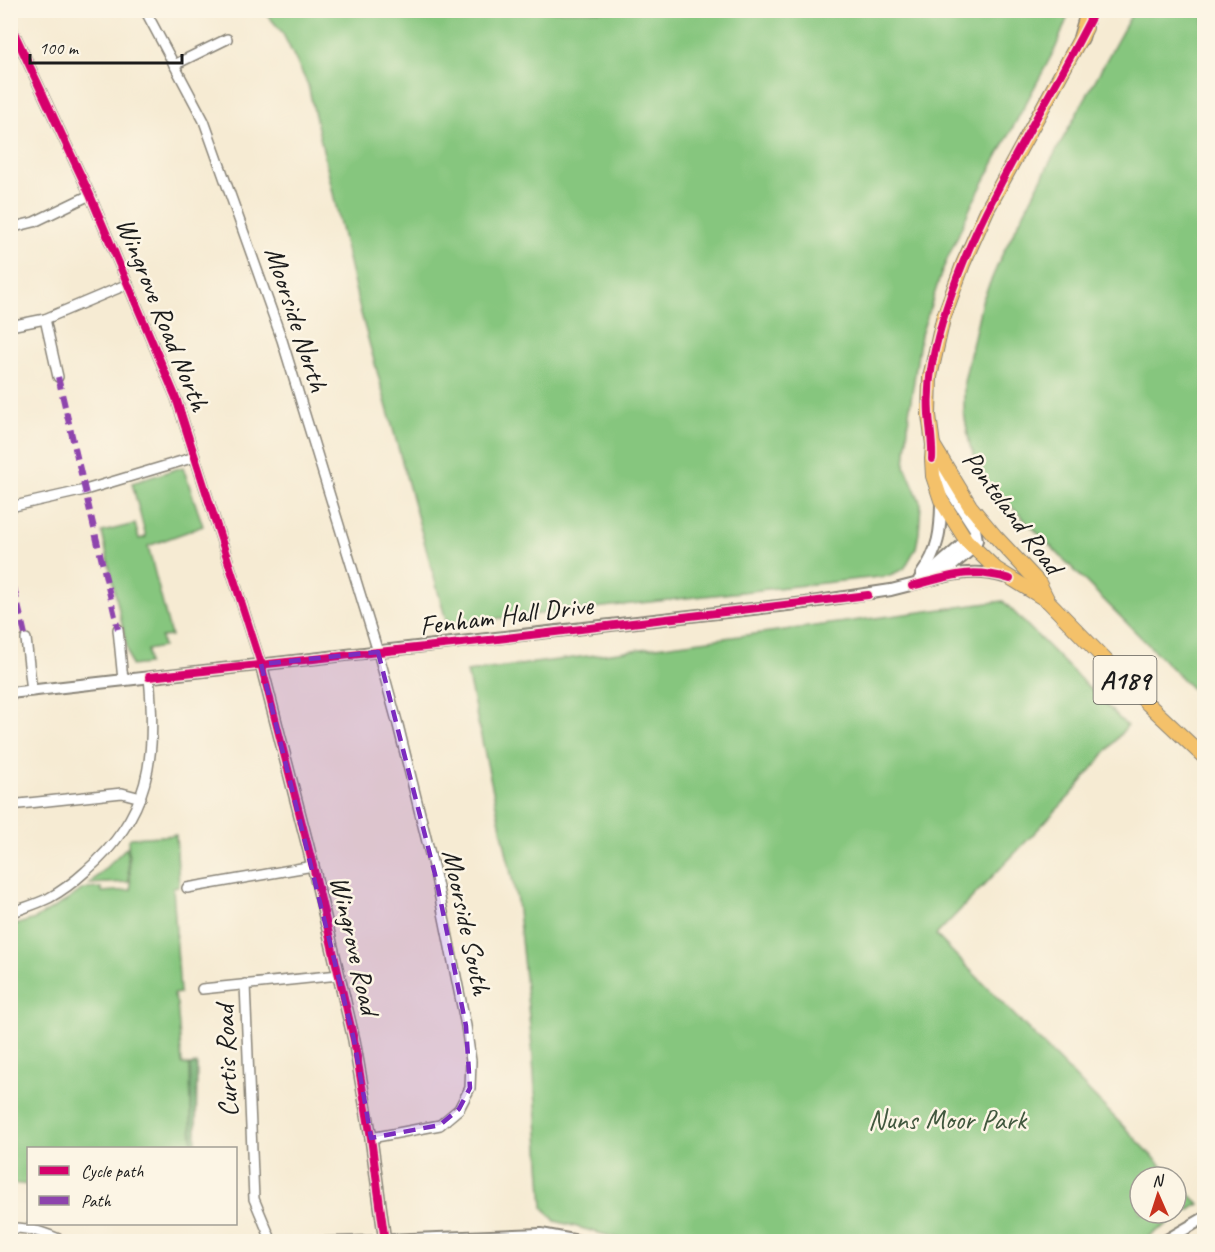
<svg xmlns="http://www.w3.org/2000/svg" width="1215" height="1252" font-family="Caveat,sans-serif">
	<rect width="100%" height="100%" fill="#fcf5e5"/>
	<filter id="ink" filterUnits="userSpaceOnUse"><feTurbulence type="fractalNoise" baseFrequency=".0167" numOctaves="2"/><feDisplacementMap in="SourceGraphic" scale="12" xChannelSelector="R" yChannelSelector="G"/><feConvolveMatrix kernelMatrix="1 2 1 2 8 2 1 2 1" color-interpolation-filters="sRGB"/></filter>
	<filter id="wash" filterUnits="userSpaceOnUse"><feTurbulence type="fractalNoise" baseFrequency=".008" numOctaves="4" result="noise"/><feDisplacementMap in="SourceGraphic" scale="24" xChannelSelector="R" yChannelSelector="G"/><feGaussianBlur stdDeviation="1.35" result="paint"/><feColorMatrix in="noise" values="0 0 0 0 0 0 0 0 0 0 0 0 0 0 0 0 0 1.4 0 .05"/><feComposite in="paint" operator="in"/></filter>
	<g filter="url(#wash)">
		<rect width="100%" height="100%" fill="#f6ebd3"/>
		<g fill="#86c67e" stroke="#51714d" stroke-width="1.5">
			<polygon points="1134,10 1204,11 1204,701 987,482 970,446 964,413 964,382 982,301 1002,255 1050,162"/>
			<polygon points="264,11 1070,11 1056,47 972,204 942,271 921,335 909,413 905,466 921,504 919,533 916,548 904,569 888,576 447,624 360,310 308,85 282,32"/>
			<polygon points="183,467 203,526 148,546 171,636 161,637 163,647 147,650 148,664 131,666 102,532 135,524 139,539 146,537 132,483"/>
			<polygon points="1003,601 1127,726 1070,796 936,935 1173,1177 1140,1177 1140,1213 1176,1213 1176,1180 1199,1204 1140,1242 632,1242 555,1221 543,1207 532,1046 517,901 467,672"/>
			<polygon points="176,835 179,886 173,887 180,993 173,994 177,1004 182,1064 190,1065 192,1148 28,1148 28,1185 11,1183 11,926 35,919 66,901 83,889 101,888 102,892 131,890 128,841 131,838"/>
			<polygon points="127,847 129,882 89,884"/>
		</g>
		<polygon fill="#6cab6d" stroke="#446444" stroke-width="1.5" points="197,1064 196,1148 192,1148 190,1065"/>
	</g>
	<g filter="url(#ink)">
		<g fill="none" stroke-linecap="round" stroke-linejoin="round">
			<defs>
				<g id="minor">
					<polyline points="145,10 204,121 282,340 378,652 398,725 436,878 466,1026 471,1061 470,1088 459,1109 440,1125 371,1138"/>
					<polyline points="10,24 90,195 176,398 261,664"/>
					<polyline points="174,65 227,39"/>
					<polyline points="10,228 34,222 90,195"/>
					<polyline points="45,319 58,377"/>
					<polyline points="10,326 45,319 128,284"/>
					<polyline points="10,507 85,490 195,457"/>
					<polyline points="118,629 123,680"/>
					<polyline points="26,639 32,691"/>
					<polyline points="10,805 122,793 141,798"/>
					<polyline points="187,888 313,866"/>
					<path d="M10 913C23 908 37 904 49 898 62 891 75 881 86 871 150 816 157 758 149 677"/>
					<polyline points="245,984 254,1199 272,1242"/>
					<polyline points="202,989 339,975"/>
					<path d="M10 1228C30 1227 48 1234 65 1242"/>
					<polyline points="317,1242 385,1240"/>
				</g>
				<g id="tertiary">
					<path d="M921 575C939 550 941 531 941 500"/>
					<path d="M943 577C963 572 984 571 1004 577"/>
					<polyline points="919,580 930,573 972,536"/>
					<polyline points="261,664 313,866 354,1040 371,1138 385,1242"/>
					<polyline points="10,693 805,603 891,590 938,578 974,547 977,540 975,529 945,483 938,459"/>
					<polyline points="385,1240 541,1234 584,1242"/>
					<polyline points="1163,1242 1204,1218"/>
				</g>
				<g id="primary">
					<polyline points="1086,28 987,210 963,264 943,319 930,377 929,415 933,445 932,459 933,476 941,500 966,540 996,569 1048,601 1148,704 1204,757"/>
					<polyline points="933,445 970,506 995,536 1039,583 1048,601"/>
				</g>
				<polyline id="trunk" points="1081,38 1089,10"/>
			</defs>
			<use href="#minor" stroke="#898478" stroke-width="12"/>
			<use href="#tertiary" stroke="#898478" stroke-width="14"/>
			<use href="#primary" stroke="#898478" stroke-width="16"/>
			<use href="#trunk" stroke="#898478" stroke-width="18"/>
			<use href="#minor" stroke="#fff" stroke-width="9"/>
			<use href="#tertiary" stroke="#fff" stroke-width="10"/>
			<use href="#primary" stroke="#f4c16a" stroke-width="14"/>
			<use href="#trunk" stroke="#f4c16a" stroke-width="15"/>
			<g stroke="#8e44ad" stroke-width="6" stroke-dasharray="12 6" stroke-linecap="butt">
				<polyline points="58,377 118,629"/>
				<polyline points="10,570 26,639"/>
			</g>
			<defs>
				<g id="cycleway">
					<polyline points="10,24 90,195 176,398 261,664 313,866 354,1040 371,1138 385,1242"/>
					<path d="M932 459C933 444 930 430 929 414 928 398 929 380 932 364 957 235 1037 126 1095 10"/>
					<path d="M912 586C950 576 970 567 1010 579"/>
					<polyline points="149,677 489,640 868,595"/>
				</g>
			</defs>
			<use href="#cycleway" stroke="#fcf5e5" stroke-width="11"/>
			<use href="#cycleway" stroke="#d6006c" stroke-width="8"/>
		</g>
	</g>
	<path fill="#7b2cbf" fill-opacity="0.2" stroke="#7b2cbf" stroke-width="4.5" stroke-dasharray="12 8" stroke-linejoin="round" d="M378 652 436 878 466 1026 470 1088 459 1109 440 1125 371 1138 354 1040 261 664Z"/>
	<g text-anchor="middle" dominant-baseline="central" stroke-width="5" stroke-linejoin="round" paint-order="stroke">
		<rect fill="#fcf5e5" stroke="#5f5d58" stroke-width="1.5" x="1093.5" y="656" width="63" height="48" rx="4.5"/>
		<g font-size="27" font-weight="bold" fill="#1c1c1c">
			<text x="1125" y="680">A189</text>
		</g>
		<g font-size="28" fill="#1c1c1c" stroke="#fcf5e5">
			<text transform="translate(163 314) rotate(68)">Wingrove Road North</text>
			<text transform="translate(297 319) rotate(72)">Moorside North</text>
			<text transform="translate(1013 512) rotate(53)">Ponteland Road</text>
			<text transform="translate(506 615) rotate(-7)">Fenham Hall Drive</text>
			<text transform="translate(467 922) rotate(78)">Moorside South</text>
			<text transform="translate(355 945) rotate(77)">Wingrove Road</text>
			<text transform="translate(226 1061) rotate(-92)">Curtis Road</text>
		</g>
		<g font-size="28" fill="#41583e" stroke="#fcf5e5">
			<text x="947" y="1119">Nuns Moor Park</text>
		</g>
	</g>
	<rect width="1215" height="1252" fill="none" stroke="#fcf5e5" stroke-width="36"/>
	<rect x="27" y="1147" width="210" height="78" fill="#fcf5e5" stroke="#a29e95" stroke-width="1.5"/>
	<rect x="39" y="1166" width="30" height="9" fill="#d6006c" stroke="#a29e95" stroke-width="1.5"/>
	<text x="81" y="1177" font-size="18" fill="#1c1c1c">Cycle path</text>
	<rect x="39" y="1196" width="30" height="9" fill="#8e44ad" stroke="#a29e95" stroke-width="1.5"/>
	<text x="81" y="1207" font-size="18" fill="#1c1c1c">Path</text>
	<g transform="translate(1158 1195) rotate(357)"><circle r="28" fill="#fcf5e5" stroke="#a29e95" stroke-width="1.5"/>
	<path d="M0-4.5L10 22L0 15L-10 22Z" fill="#c8321e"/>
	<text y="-9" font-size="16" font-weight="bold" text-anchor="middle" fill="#1c1c1c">N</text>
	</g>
	<path d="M30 54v9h152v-9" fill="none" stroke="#1c1c1c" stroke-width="3"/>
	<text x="39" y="54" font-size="18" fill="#1c1c1c" stroke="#fcf5e5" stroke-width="4.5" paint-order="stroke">100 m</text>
</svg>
